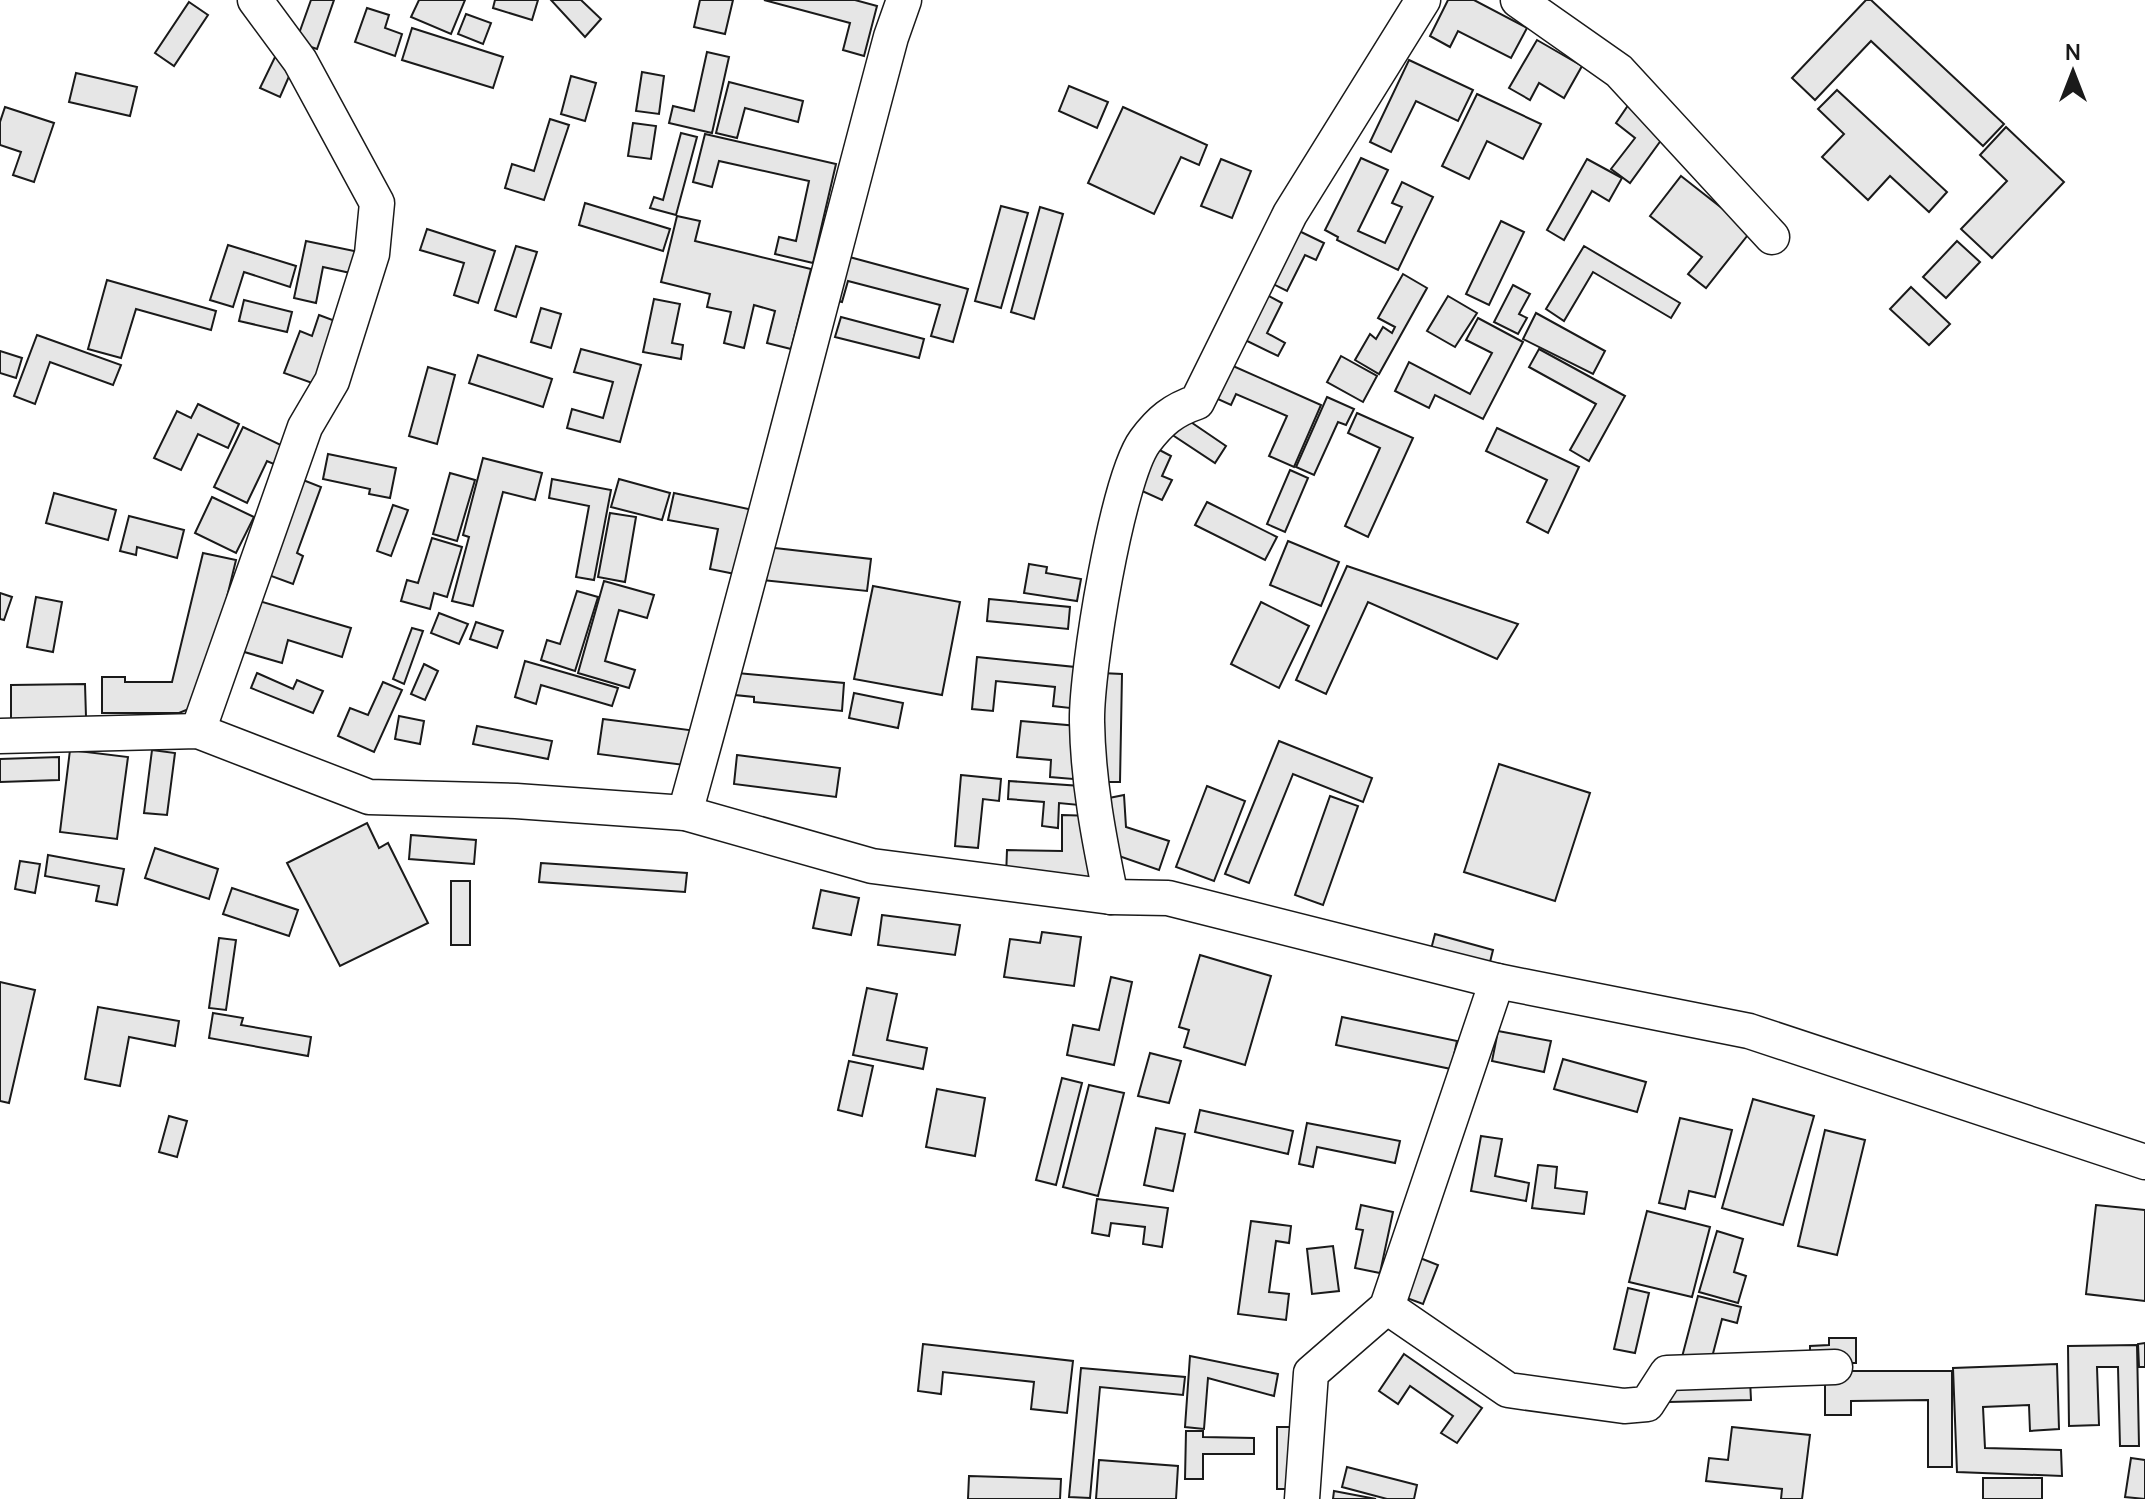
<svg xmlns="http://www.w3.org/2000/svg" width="2145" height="1499" font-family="Manrope,sans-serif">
	<rect width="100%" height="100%" fill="#fff"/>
	<g fill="#e6e6e6" stroke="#1a1a1a" stroke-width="2">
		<polygon points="311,0 334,0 317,49 296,42"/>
		<polygon points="419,0 465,0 451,34 411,17"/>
		<polygon points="495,0 538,0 532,20 493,8"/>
		<polygon points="551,0 581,0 601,19 585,37"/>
		<polygon points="700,0 733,0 725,34 694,27"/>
		<polygon points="764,0 855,0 877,6 864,56 843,50 850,23"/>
		<polygon points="1448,0 1474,0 1527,28 1511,58 1458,31 1450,47 1430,36"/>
		<polygon points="1866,0 1871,0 2004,124 1983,146 1871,41 1815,100 1792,78"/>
		<polygon points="189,2 208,15 174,66 155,53"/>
		<polygon points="367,8 389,15 385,28 402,34 395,56 355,42"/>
		<polygon points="466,14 491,23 483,44 458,34"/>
		<polygon points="412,28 503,57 493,88 402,60"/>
		<polygon points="1537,40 1582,66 1564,98 1539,83 1530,100 1509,88"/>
		<polygon points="707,52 729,57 712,133 669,123 673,106 694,111"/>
		<polygon points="275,57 294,65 280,97 260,88"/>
		<polygon points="1409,60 1473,90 1458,121 1416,101 1391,152 1370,142"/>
		<polygon points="642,72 664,76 659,114 636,111"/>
		<polygon points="76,73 137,87 130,116 69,102"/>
		<polygon points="571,76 596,83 585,121 561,114"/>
		<polygon points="729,82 803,101 798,122 745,108 737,138 716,133"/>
		<polygon points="1069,86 1108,102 1097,128 1059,111"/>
		<polygon points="1837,90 1947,192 1929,212 1890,176 1868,200 1822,157 1844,134 1818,109"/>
		<polygon points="1477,94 1541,124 1523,159 1487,141 1469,179 1442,166"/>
		<polygon points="1629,104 1667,132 1630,183 1611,169 1635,138 1616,123"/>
		<polygon points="5,107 54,123 34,182 13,175 21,152 0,145 0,122"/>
		<polygon points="1123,107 1207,145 1199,165 1181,157 1154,214 1088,183"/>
		<polygon points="550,119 569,125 544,200 505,188 512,164 534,171"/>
		<polygon points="633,123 656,126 651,159 628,156"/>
		<polygon points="2006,127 2064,182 1992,258 1961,229 2007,181 1980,155"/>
		<polygon points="681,133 697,137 676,215 650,208 654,197 663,200"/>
		<polygon points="705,134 836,164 813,263 775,254 779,237 796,241 809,181 719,161 712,187 693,182"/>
		<polygon points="1361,158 1388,170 1358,231 1385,243 1402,207 1392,203 1402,182 1433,197 1398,270 1337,240 1338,237 1325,230"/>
		<polygon points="1221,159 1251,171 1232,218 1201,206"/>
		<polygon points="1587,159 1622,178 1609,201 1592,191 1564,240 1547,230"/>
		<polygon points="1681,176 1751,231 1706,288 1688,274 1702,257 1650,216"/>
		<polygon points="585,203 670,229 663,251 579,225"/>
		<polygon points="1001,206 1028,213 1001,308 975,301"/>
		<polygon points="1040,207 1063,214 1034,319 1011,312"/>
		<polygon points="677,216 700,221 695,241 811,269 791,349 767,343 775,311 754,305 744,348 724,343 731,312 707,307 710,294 661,282"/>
		<polygon points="1501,221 1524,232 1489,305 1466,294"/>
		<polygon points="427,229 495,251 478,303 454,295 464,263 420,250"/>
		<polygon points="1295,229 1324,243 1316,260 1305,255 1287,291 1269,282"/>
		<polygon points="306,241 359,252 355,274 323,267 316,303 294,298"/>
		<polygon points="1957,241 1980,262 1946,298 1923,277"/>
		<polygon points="228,245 296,266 290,287 244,272 233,307 210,300"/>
		<polygon points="516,246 537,252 516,317 495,310"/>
		<polygon points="1584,246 1680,303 1671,318 1593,272 1564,321 1546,309"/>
		<polygon points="842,255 968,289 953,342 931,336 940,305 848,281 842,302 829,299"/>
		<polygon points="1403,274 1427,288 1379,374 1355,360 1370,334 1376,339 1383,327 1392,333 1395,327 1378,318"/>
		<polygon points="107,280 216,311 211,330 136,309 121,358 88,349"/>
		<polygon points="1513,285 1530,294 1519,314 1527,318 1518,334 1494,322"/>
		<polygon points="1911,287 1950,324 1929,345 1890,309"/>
		<polygon points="1265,294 1282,303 1267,333 1285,343 1278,356 1243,339"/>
		<polygon points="1448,296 1477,313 1455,347 1427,331"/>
		<polygon points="654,299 680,304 672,343 683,345 681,359 643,352"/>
		<polygon points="244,300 292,312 287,332 239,321"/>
		<polygon points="541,308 561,314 551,348 531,342"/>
		<polygon points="1536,313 1605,351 1593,374 1523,339"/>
		<polygon points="319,315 338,322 315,384 284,373 300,331 312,336"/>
		<polygon points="841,317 924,339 919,358 835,337"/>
		<polygon points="1478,318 1523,342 1483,419 1435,395 1429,408 1395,391 1409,362 1470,394 1492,353 1466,340"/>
		<polygon points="37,335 121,365 113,385 50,362 35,404 14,396"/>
		<polygon points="581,349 641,365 620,442 567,428 572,409 603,418 613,382 574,372"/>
		<polygon points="1539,349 1625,396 1589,461 1570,450 1596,404 1529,367"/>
		<polygon points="0,351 22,358 16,378 0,373"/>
		<polygon points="478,355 552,379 543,407 469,383"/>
		<polygon points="1341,356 1377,376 1363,402 1327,382"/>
		<polygon points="1224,362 1321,405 1294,467 1269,456 1287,416 1236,394 1231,405 1209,395"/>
		<polygon points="428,367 455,375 437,444 409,436"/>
		<polygon points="1327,397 1354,409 1346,425 1338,422 1314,475 1296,467"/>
		<polygon points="198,404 239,424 228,448 198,434 181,470 154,458 177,411 191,418"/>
		<polygon points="1357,413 1413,438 1368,537 1345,526 1380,448 1348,433"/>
		<polygon points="1179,414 1226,446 1215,463 1168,432"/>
		<polygon points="243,427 285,447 276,465 267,461 247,503 214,487"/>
		<polygon points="1497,428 1579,467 1548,533 1527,522 1547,480 1486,451"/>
		<polygon points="1150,445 1171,456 1162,476 1172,480 1162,500 1131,486"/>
		<polygon points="328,454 396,468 390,498 369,494 370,489 323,479"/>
		<polygon points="483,458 542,473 535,500 503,492 473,606 452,601 469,537 463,535"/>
		<polygon points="1290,470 1308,478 1285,532 1267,524"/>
		<polygon points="450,473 475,480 457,541 433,534"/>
		<polygon points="298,478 321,487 297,553 303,556 293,584 263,573"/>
		<polygon points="552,479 611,490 594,580 576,577 589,506 549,498"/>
		<polygon points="619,479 670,493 662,520 611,507"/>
		<polygon points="54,493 116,510 108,540 46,523"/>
		<polygon points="674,493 753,510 740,575 710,569 718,529 668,520"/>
		<polygon points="212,497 254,517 236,553 195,533"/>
		<polygon points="1207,502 1277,537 1265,560 1195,525"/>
		<polygon points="393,505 408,510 391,556 377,551"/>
		<polygon points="610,513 636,517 625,582 598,577"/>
		<polygon points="129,516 184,530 177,558 137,547 136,555 120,551"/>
		<polygon points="432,538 462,547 447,597 434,593 430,609 401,601 407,580 418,583"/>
		<polygon points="1288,541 1339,562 1321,606 1270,585"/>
		<polygon points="766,547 871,559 867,591 762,580"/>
		<polygon points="203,553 236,560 201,704 179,713 102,713 102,677 125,677 125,682 172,682"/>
		<polygon points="1029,564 1047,567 1046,573 1081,579 1077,601 1024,593"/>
		<polygon points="1347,566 1518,624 1497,659 1368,602 1326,694 1296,680"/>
		<polygon points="604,581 654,595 647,618 619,610 605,661 635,670 629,688 578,673"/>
		<polygon points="873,586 960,602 942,695 854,679"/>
		<polygon points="577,591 598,597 575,671 541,660 547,640 560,644"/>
		<polygon points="0,593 12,597 4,620 0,619"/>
		<polygon points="36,597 62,602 53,652 27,647"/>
		<polygon points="249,598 351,628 342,657 288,640 282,663 234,649"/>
		<polygon points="989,599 1070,607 1068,629 987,621"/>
		<polygon points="1261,602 1309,626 1279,688 1231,664"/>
		<polygon points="439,613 468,624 459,644 431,633"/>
		<polygon points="476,622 503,631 497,648 470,639"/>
		<polygon points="412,628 423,631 404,684 393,679"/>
		<polygon points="977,657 1075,667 1070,708 1053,706 1055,687 996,681 993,711 972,709"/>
		<polygon points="525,661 618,688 612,706 541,685 536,704 515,697"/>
		<polygon points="424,664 438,671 425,700 411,694"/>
		<polygon points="257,673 293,689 297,680 323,691 313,713 251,688"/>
		<polygon points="737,673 844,683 842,711 754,702 754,697 735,695"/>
		<polygon points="1101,673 1122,674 1120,782 1099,782"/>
		<polygon points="383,682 402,690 374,752 338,736 350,708 368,715"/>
		<polygon points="85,684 86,717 11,719 11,685"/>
		<polygon points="854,693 903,703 898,728 849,718"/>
		<polygon points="399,716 424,721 420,744 395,739"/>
		<polygon points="603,719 697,731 692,766 598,754"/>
		<polygon points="1021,721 1078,726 1073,779 1050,777 1051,760 1017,757"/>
		<polygon points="477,726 552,741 548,759 473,744"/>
		<polygon points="1279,741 1372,778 1363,802 1293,774 1249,883 1225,874"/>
		<polygon points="70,750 128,757 117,839 60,832"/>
		<polygon points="152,750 175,753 167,815 144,813"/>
		<polygon points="737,755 840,768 836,797 734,784"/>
		<polygon points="59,757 59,780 0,782 0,759"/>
		<polygon points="1499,764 1590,793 1555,901 1464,872"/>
		<polygon points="961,775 1001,779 999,801 983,799 978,848 955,846"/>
		<polygon points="1009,781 1081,786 1079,805 1059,803 1058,828 1042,826 1044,802 1008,799"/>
		<polygon points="1207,786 1245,801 1214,881 1176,867"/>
		<polygon points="1124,795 1126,827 1169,841 1159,870 1116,855 1094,801"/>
		<polygon points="1330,796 1358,806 1323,905 1295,895"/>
		<polygon points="1062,815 1093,816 1092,879 1006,877 1007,850 1062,851"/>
		<polygon points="367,823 379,848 388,843 428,923 340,966 287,863"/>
		<polygon points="411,835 476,840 474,864 409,859"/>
		<polygon points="155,848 218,869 209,899 145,878"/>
		<polygon points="48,855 124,869 117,905 96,901 99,886 45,876"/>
		<polygon points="20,861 40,864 35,893 15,889"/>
		<polygon points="541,863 687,873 685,892 539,882"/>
		<rect x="451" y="881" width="19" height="64"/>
		<polygon points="232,888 298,910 289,936 223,914"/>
		<polygon points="821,890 859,898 851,935 813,928"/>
		<polygon points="882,915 960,925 955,955 878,945"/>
		<polygon points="1042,932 1081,937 1074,986 1004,977 1010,939 1040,943"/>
		<polygon points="1435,934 1493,950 1487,974 1429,957"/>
		<polygon points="219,938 236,940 226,1010 209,1008"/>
		<polygon points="1200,955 1271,976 1245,1065 1184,1047 1189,1030 1179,1027"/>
		<polygon points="1111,977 1132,982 1114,1065 1067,1055 1073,1025 1099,1030"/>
		<polygon points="0,982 35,990 9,1103 0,1101"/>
		<polygon points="867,988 897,994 887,1040 927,1048 923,1069 853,1055"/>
		<polygon points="98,1007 179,1021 175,1046 129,1037 120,1086 85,1079"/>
		<polygon points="213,1013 243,1018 241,1025 311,1037 308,1056 209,1038"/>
		<polygon points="1342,1017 1457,1041 1451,1069 1336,1045"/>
		<polygon points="1498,1031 1551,1041 1544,1072 1492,1061"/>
		<polygon points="1150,1053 1181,1061 1169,1103 1138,1096"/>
		<polygon points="1563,1059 1646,1082 1637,1112 1554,1089"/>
		<polygon points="849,1061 873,1066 862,1116 838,1110"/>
		<polygon points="1062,1078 1082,1083 1056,1185 1036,1180"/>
		<polygon points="1089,1085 1124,1093 1098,1196 1063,1187"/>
		<polygon points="937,1089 985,1098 975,1156 926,1147"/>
		<polygon points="1753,1099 1814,1116 1783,1225 1722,1208"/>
		<polygon points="1200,1110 1293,1131 1288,1154 1195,1132"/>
		<polygon points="169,1116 187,1121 177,1157 159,1152"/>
		<polygon points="1680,1118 1732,1130 1715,1197 1689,1191 1685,1209 1659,1203"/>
		<polygon points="1307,1123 1400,1141 1395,1163 1317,1147 1313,1167 1299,1164"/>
		<polygon points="1156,1128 1185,1134 1173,1191 1144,1185"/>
		<polygon points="1825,1130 1865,1140 1837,1255 1798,1246"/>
		<polygon points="1481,1136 1502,1139 1495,1176 1529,1183 1526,1201 1471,1191"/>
		<polygon points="1538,1165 1557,1167 1555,1188 1587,1192 1584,1214 1532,1208"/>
		<polygon points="1097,1199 1168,1208 1162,1247 1143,1244 1145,1227 1111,1223 1109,1236 1092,1233"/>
		<polygon points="1361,1205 1393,1212 1380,1273 1355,1268 1363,1230 1356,1229"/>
		<polygon points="2096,1205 2145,1210 2145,1301 2086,1294"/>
		<polygon points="1647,1211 1710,1227 1692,1297 1629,1282"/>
		<polygon points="1251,1221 1291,1226 1289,1243 1276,1241 1269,1292 1289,1294 1286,1320 1238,1314"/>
		<polygon points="1717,1231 1743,1239 1734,1272 1746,1276 1738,1303 1699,1292"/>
		<polygon points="1333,1246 1339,1291 1312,1294 1307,1249"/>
		<polygon points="1420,1258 1438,1265 1423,1304 1404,1297"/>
		<polygon points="1628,1288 1649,1293 1635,1353 1614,1349"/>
		<polygon points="1698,1296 1741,1307 1737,1323 1722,1319 1710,1365 1682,1357"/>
		<polygon points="1829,1338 1856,1338 1856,1363 1810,1363 1810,1346 1829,1345"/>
		<polygon points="2145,1343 2145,1367 2139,1367 2138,1344"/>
		<polygon points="923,1344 1073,1361 1067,1413 1031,1409 1034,1382 943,1372 941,1394 918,1391"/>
		<polygon points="2137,1345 2139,1446 2120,1446 2118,1367 2097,1367 2099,1425 2069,1426 2068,1346"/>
		<polygon points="1404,1354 1482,1408 1457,1443 1441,1433 1453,1416 1410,1386 1398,1404 1379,1391"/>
		<polygon points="1190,1356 1278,1374 1274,1396 1208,1378 1204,1429 1185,1427"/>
		<polygon points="2057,1364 2059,1429 2030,1431 2029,1405 1983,1407 1985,1448 2061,1450 2062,1476 1957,1472 1953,1368"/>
		<polygon points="1081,1368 1185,1377 1183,1395 1100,1387 1090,1498 1069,1497"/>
		<polygon points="1825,1371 1952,1371 1952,1467 1928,1467 1928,1400 1851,1401 1851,1415 1825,1415"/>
		<polygon points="1750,1379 1751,1400 1669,1402 1668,1381"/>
		<rect x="1277" y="1427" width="17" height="62"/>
		<polygon points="1732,1427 1810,1435 1802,1499 1781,1499 1782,1489 1706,1481 1709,1458 1728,1460"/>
		<polygon points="1186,1431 1203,1431 1203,1437 1254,1438 1254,1454 1203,1454 1203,1479 1185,1479"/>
		<polygon points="2131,1458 2145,1460 2145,1499 2125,1497"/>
		<polygon points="1099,1460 1178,1466 1176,1499 1096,1499"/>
		<polygon points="1347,1467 1417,1485 1414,1499 1387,1499 1342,1487"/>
		<polygon points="969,1476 1061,1479 1060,1499 968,1499"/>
		<rect x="1983" y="1478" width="59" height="21"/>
		<polygon points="1334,1491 1376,1499 1333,1499"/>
	</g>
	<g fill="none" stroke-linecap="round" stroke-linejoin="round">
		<defs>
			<g id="street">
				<polyline points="1518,0 1619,71 1772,237"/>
				<polyline points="198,731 305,427 332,381 372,254 377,203 300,61 255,0"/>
				<polyline points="0,736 198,731 369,797 516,801 685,813 872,866 1111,897 1168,898 1497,981 1749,1031 2145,1162"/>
				<path d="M685 813C757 555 822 295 891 37L904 0"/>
				<path d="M1111 897C1099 839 1088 782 1087 722 1086 671 1117 479 1145 441 1160 421 1173 410 1197 402L1290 214 1423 0"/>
				<polyline points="1387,1307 1508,1390 1624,1406 1647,1404 1667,1373 1835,1367"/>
				<polyline points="1302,1499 1311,1373 1387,1307 1497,981"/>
			</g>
		</defs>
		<use href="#street" stroke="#1a1a1a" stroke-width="37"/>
		<use href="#street" stroke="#fff" stroke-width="34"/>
	</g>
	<g transform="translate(2073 72)" stroke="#ffffff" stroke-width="6" paint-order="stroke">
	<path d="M0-6L14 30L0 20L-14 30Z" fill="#1a1a1a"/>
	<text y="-12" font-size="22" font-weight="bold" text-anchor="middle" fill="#1a1a1a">N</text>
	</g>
</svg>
